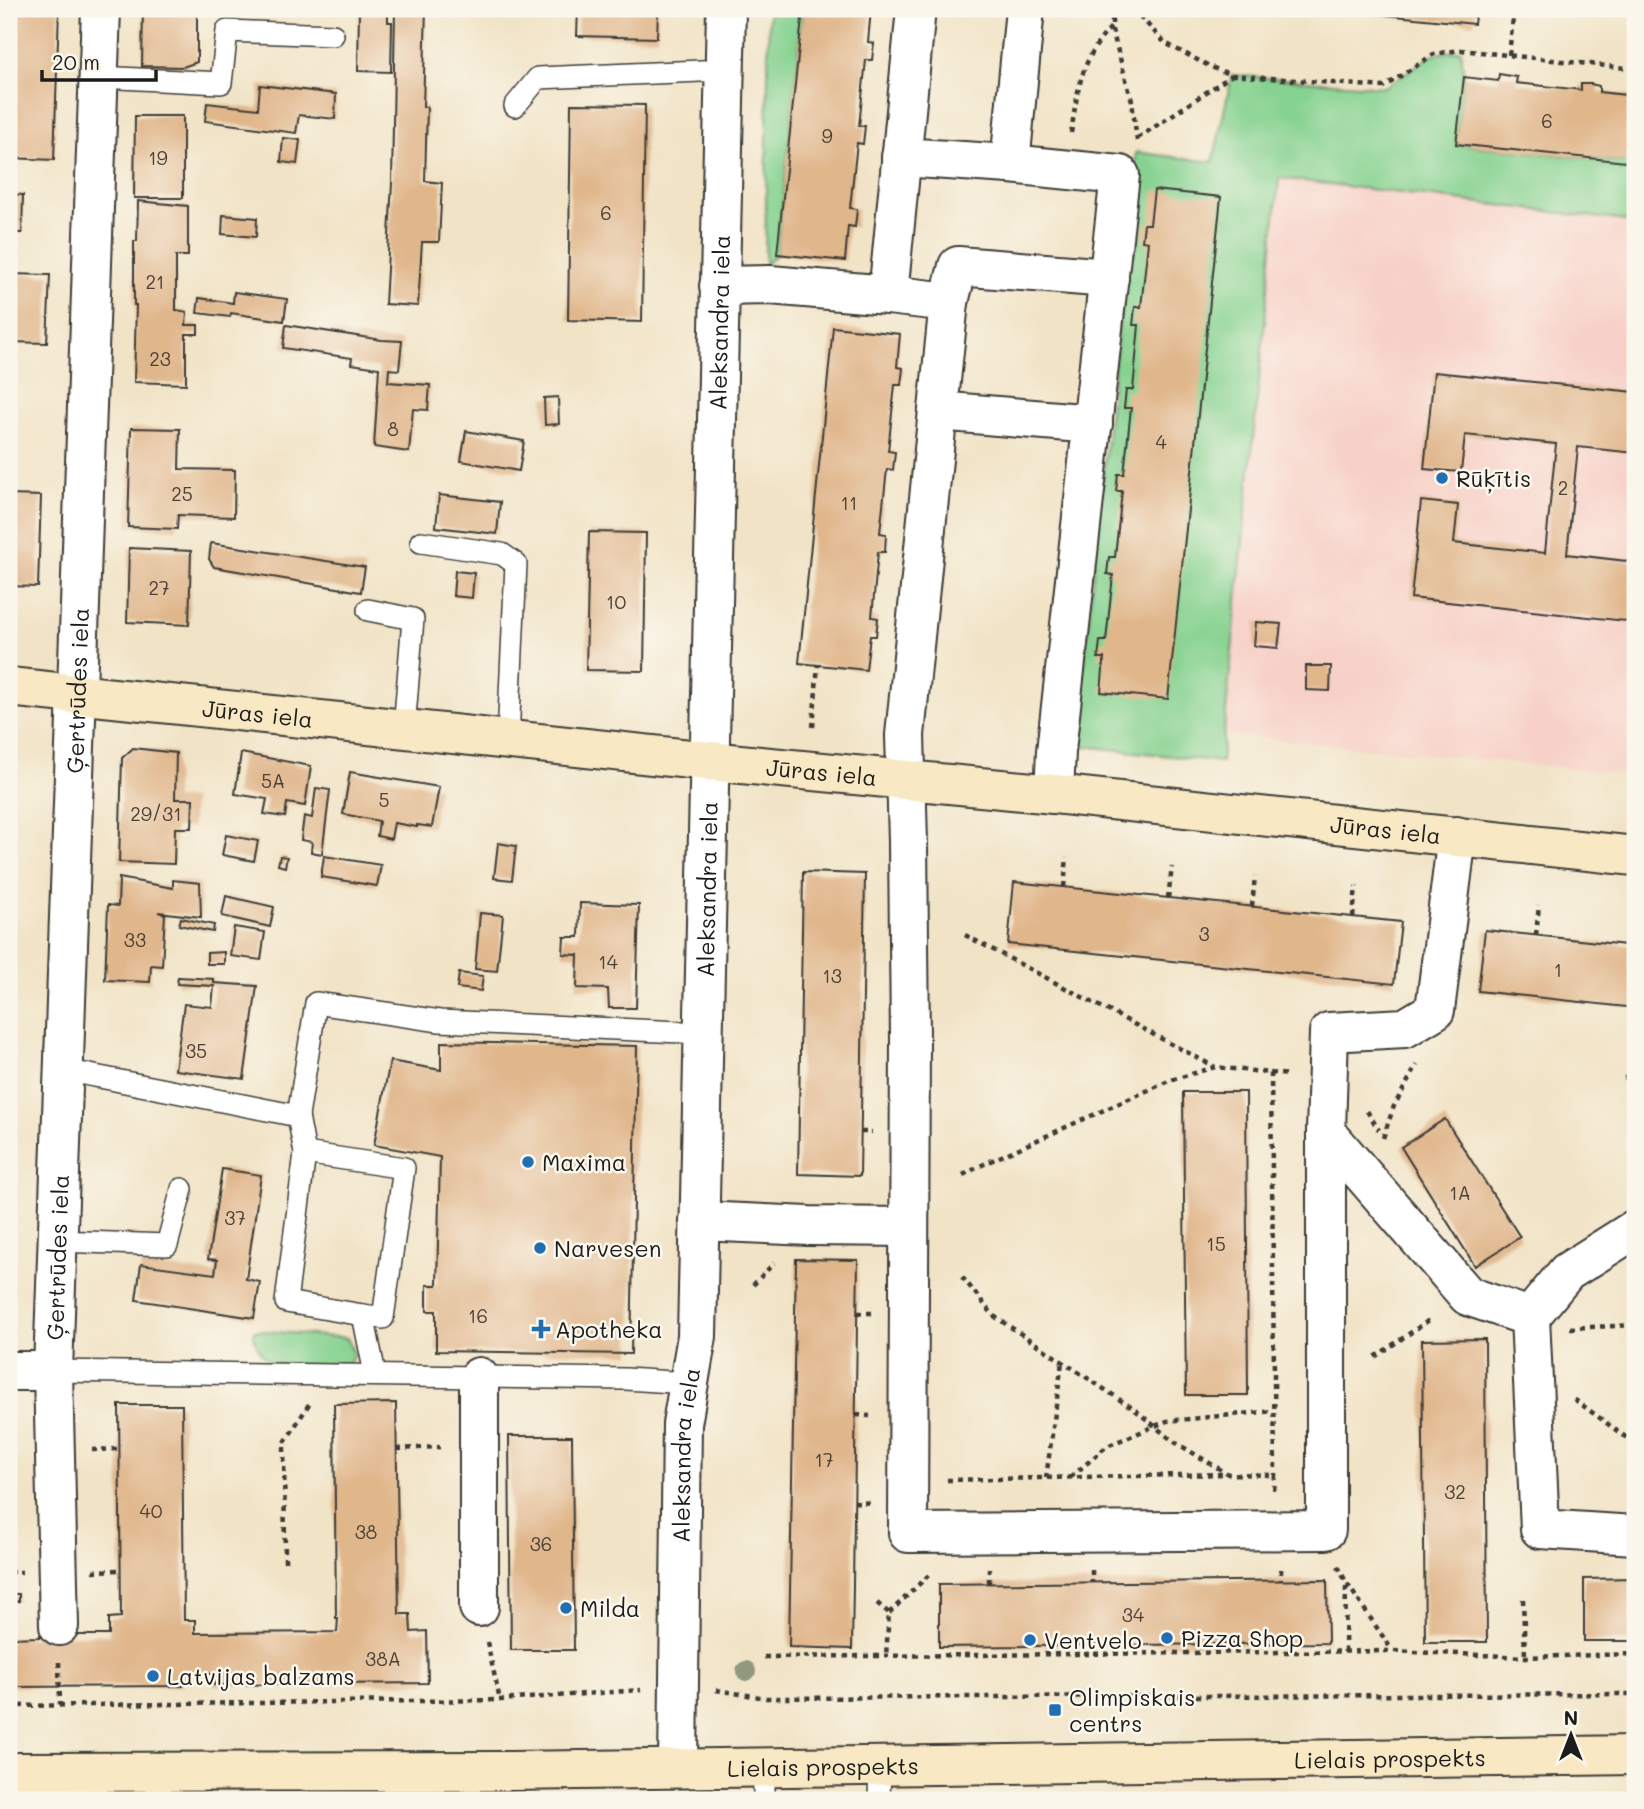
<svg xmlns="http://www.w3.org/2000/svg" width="1644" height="1809" font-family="Mali,sans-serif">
	<rect width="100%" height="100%" fill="#fbf7ec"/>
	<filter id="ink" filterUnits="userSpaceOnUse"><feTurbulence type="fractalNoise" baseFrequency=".0143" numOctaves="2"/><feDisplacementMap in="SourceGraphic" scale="14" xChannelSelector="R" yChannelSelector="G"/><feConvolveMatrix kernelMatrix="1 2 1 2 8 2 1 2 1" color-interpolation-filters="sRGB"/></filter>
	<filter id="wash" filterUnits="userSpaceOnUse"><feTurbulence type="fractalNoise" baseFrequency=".00686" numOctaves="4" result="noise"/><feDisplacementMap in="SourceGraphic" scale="28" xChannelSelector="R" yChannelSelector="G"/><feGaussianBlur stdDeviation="1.57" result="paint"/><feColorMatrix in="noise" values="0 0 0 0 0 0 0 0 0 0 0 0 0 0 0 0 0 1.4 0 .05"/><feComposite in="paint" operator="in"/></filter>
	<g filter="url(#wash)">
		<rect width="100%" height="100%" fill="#f1e3c6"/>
		<polygon fill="#f7d1c8" points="1279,178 1635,222 1635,775 1224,734"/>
		<g fill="#86d290" stroke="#517756" stroke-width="2">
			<polygon points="769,9 803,9 777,254 765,265"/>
			<polygon points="1461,50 1464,77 1456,144 1635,163 1635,222 1279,178 1221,762 1076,745 1136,152 1213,162 1232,75 1384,87 1434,54"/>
			<path d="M254 1330 347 1338 354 1354 348 1366C335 1366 279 1366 271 1362 260 1355 253 1342 254 1330Z"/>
		</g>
		<g id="blocks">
			<g fill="#e0b68b">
				<polygon points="9,9 59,9 54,160 9,158"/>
				<polygon points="143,9 197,9 197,62 183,67 142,66"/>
				<polygon points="359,9 388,9 388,22 392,22 391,72 358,71"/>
				<polygon points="395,9 426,9 423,107 427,107 425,181 442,183 439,242 422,242 418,306 385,304 392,183"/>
				<polygon points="578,9 658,9 657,38 577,36"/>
				<polygon points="803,9 871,9 868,42 874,43 872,60 866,60 859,126 865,126 863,144 857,143 850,208 857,209 855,227 848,226 845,261 777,254"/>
				<polygon points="1346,9 1476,9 1474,24 1346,11"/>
				<polygon points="1499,74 1517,77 1516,83 1581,90 1581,84 1591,84 1599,86 1599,92 1635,96 1635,163 1456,144 1464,77 1498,81"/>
				<polygon points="260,85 336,94 335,119 299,115 296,133 205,121 207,103 258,109"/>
				<polygon points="571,104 645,105 642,322 568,320"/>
				<polygon points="135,116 183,116 183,198 134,198"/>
				<polygon points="283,138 300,140 297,164 281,162"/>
				<polygon points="1154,190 1221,197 1168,699 1101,692 1104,658 1098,658 1100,641 1106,641 1113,575 1107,574 1109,557 1115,557 1122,491 1116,491 1118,474 1124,474 1131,408 1124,408 1126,390 1133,390 1139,325 1133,325 1135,307 1141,307 1148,242 1142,241 1144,224 1150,224"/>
				<polygon points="9,194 23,195 22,233 9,233"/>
				<polygon points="138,201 188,206 188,256 176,256 176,310 187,312 186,325 198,325 198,334 186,334 186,384 134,382 136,305 134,305 134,241 137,241"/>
				<polygon points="223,215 257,218 256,237 222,234"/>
				<polygon points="9,274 50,275 47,343 9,342"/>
				<polygon points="234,292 287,299 284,321 231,313 230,317 197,313 199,298 233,303"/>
				<polygon points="286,325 382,340 402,341 399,370 389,369 388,382 430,385 428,410 413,409 409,452 374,447 379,368 351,364 352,358 283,348"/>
				<polygon points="833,327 900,334 897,367 903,368 901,385 895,385 888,451 895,452 893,470 887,469 880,533 886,534 885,552 878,552 872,617 878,618 876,636 870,636 866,670 799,663"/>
				<polygon points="1434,372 1635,392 1635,453 1578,447 1567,554 1635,562 1635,622 1411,598 1421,501 1458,505 1454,543 1545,553 1556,444 1465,435 1461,472 1424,469"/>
				<polygon points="558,397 559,424 545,425 544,398"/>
				<polygon points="131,428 180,429 179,469 235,470 234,517 178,515 177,529 128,527"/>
				<polygon points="466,431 524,441 519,471 461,461"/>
				<polygon points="9,495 41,496 38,587 9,586"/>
				<polygon points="439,495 500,502 497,534 436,527"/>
				<polygon points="589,532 646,533 644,671 586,670"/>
				<polygon points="211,543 365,567 361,592 214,567 209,559"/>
				<polygon points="129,548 191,551 189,625 127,622"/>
				<polygon points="455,571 474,573 472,598 453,596"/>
				<polygon points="1256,622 1281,624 1278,648 1254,646"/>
				<polygon points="1306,666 1331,666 1330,691 1306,690"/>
				<polygon points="133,748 176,753 175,799 193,799 192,828 175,828 174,864 119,862 122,758"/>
				<polygon points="241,753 311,766 305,806 287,803 285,817 264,814 267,799 235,794"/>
				<polygon points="350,772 439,787 432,827 417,825 417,827 394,823 391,839 377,836 379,821 343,814"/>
				<polygon points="316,788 330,790 322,854 311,852 312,842 301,840 304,816 312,818"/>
				<polygon points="226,835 258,841 254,861 222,855"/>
				<polygon points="498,843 516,846 512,880 494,878"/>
				<polygon points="280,856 287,857 285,867 278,865"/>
				<polygon points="324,856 381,865 377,886 321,877"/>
				<polygon points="803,872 865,874 860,1176 798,1174"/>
				<polygon points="119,878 173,888 173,880 200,883 201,917 158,912 165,914 162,966 151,965 150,982 105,980 108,905 118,906"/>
				<polygon points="1014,882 1401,922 1394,984 1008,944"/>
				<polygon points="226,896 274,907 270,927 222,916"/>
				<polygon points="580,903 639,905 636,1008 609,1008 608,989 577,988 578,955 563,954 564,937 579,937"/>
				<polygon points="480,913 503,915 497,971 475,969"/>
				<polygon points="181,918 214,925 213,932 179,925"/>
				<polygon points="234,927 265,932 261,960 230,956"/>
				<polygon points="1485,930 1635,946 1635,1008 1478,991"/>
				<polygon points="224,952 224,964 207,964 207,953"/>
				<polygon points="459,973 483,976 481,991 457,988"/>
				<polygon points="178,977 214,979 214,983 257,986 244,1079 175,1070 184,1004 212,1007 214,986 177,984"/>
				<polygon points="441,1042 637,1046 631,1354 436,1351 436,1311 427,1311 427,1285 437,1285 440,1157 374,1145 390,1061 441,1070"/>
				<polygon points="1183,1092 1246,1092 1248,1395 1186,1395"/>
				<polygon points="1445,1119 1520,1237 1475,1266 1401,1147"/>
				<polygon points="222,1169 261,1175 246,1279 260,1282 254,1318 136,1300 141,1264 215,1274 217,1260 208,1259"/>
				<polygon points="796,1259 858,1260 852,1649 789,1647"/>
				<polygon points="1485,1339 1487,1642 1425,1642 1422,1340"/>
				<polygon points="396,1403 399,1614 410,1614 411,1632 427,1631 428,1683 214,1685 214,1674 183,1674 183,1686 9,1687 9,1638 40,1637 40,1635 109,1635 109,1618 121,1617 119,1405 182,1405 184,1620 195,1620 195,1633 337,1632 338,1618 336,1618 334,1404"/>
				<polygon points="509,1436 572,1436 574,1650 511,1650"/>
				<polygon points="1635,1578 1635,1641 1584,1641 1584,1579"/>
				<polygon points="1327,1580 1328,1643 939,1647 939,1584"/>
				<polygon points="9,1594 19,1594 19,1601 9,1602"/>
			</g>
		</g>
	</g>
	<g filter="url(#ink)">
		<use href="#blocks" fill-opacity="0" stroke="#3c3a36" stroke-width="2"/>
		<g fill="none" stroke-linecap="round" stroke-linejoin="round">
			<defs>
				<g id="lane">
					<polyline points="99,77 221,83 227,31 333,35"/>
					<polyline points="515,106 538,78 724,70"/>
					<polyline points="421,542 502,554 516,564 508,739"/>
					<polyline points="368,610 413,619 404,729"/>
					<polyline points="64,1070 298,1116 316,1003 440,1021 703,1033"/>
					<polyline points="298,1116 305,1153 286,1302 363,1315 375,1374"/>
					<polyline points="305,1153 404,1168 383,1318 363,1315"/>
					<polyline points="58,1241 167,1245 182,1189"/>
					<polyline points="53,1371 626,1379 688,1383"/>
					<polyline points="764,1766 764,1800"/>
					<polyline points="879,1800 880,1766"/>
				</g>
				<g id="street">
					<polyline points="901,157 1010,164 1120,175 1056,751 1054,794"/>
					<polyline points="1010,164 1025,9"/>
					<polyline points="719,286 770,285 888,295 916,9"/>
					<polyline points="888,295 949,302 905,735 908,842 910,1039 908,1533 1326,1530 1326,1132 1329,1032 1405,1028 1435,1010 1457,836"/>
					<polyline points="949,302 958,266 1109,278"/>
					<polyline points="938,411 1093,424"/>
					<polyline points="1326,1132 1468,1296 1530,1317 1540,1529 1635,1535"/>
					<polyline points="699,1221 809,1226 909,1227"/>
					<polyline points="1530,1317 1567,1272 1635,1229"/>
					<polyline points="9,1371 53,1371"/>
					<polyline points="479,1377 479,1607"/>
					<path id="s1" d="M59 1626 53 1371 101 9"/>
					<path id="s2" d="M678 1768 682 1424 697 1336 726 9"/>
				</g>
				<g id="secondary">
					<path id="s3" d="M9 687 709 761 1054 794 1635 856"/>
					<path id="s4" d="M9 1772 511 1771 1635 1755"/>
				</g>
			</defs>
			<use href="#lane" stroke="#3c3a36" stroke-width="24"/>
			<use href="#street" stroke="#3c3a36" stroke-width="42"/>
			<use href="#secondary" stroke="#3c3a36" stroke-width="42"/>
			<g stroke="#3c3a36" stroke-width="4.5" stroke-dasharray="5 5" stroke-linecap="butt">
				<polyline points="1112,9 1112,30 1132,101 1137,141"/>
				<polyline points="1133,9 1165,43 1211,67 1232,75 1384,87 1434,54 1461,50 1635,69"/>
				<polyline points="1509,55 1514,9"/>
				<path d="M1071 133C1078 89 1080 60 1112 26"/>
				<polyline points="1138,138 1232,75"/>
				<polyline points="813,727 818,664"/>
				<polyline points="1064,887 1067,857"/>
				<polyline points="1168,898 1172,867"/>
				<polyline points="1252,906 1255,876"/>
				<polyline points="1353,917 1356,886"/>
				<polyline points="965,935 1215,1067"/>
				<polyline points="1536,935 1539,905"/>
				<polyline points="1271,1073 1275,1475"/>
				<polyline points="1624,1078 1635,1076"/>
				<polyline points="1367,1111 1379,1130"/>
				<polyline points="861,1132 872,1132"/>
				<polyline points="1383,1138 1394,1106 1417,1065"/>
				<polyline points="963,1175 986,1163 1171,1080 1215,1067 1289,1075"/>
				<polyline points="962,1277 994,1316 1134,1409 1173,1441 1228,1474 1275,1475 1274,1494"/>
				<polyline points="753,1285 774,1263"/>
				<polyline points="857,1313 872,1313"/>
				<polyline points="1570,1328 1635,1325"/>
				<polyline points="1375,1357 1432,1318"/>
				<polyline points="1574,1399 1635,1444"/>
				<polyline points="856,1415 870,1416"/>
				<polyline points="397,1449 440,1447"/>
				<polyline points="92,1450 120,1449"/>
				<polyline points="1071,1477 1107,1446 1167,1421 1274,1411"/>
				<polyline points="1046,1478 1062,1362"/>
				<polyline points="947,1480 1225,1474"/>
				<polyline points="1632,1496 1634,1416 1635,1413"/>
				<polyline points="854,1502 872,1503"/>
				<polyline points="285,1562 284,1444 309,1404"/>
				<polyline points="1338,1566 1346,1582 1392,1650"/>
				<polyline points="989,1568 989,1584"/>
				<polyline points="1281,1569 1281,1581"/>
				<polyline points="1092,1570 1092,1582"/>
				<polyline points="93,1571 121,1570"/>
				<polyline points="9,1572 22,1572"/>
				<polyline points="1523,1599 1525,1657"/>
				<polyline points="877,1603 889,1613 886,1656"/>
				<polyline points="889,1613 932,1572"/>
				<polyline points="487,1642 500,1700"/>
				<polyline points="1345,1652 1346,1583"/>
				<polyline points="764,1657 1392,1651 1525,1657 1635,1654"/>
				<polyline points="59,1662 60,1705"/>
				<polyline points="716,1690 766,1698 1635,1694"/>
				<polyline points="9,1706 500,1700 641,1690"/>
			</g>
			<use href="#lane" stroke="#fff" stroke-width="21"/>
			<use href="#street" stroke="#fff" stroke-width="38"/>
			<use href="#secondary" stroke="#f8e8c3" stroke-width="38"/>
		</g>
		<circle fill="#90997f" cx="746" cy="1671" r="10"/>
	</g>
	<g fill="#1f6fb2" stroke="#fbf7ec" stroke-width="2.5">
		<circle cx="1442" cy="478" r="7"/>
		<circle cx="528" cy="1162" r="7"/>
		<circle cx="540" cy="1248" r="7"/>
		<path d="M537.5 1318.5h7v7h7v7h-7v7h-7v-7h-7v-7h7z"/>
		<circle cx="566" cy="1608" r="7"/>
		<circle cx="1167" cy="1638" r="7"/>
		<circle cx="1030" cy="1640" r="7"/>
		<circle cx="153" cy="1676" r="7"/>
		<rect x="1048" y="1703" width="14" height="14" rx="3.5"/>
	</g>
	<g text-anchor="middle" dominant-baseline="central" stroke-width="5" stroke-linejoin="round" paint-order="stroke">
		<g font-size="19" fill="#4d4238">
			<text x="1547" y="120">6</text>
			<text x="827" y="135">9</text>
			<text x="158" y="157">19</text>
			<text x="606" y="212">6</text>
			<text x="155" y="281">21</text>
			<text x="160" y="358">23</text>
			<text x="393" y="428">8</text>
			<text x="1161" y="441">4</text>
			<text x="1563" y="487">2</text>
			<text x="182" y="493">25</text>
			<text x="849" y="502">11</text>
			<text x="159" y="587">27</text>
			<text x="616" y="601">10</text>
			<text x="273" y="780">5A</text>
			<text x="384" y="799">5</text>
			<text x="156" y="813">29/31</text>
			<text x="1204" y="933">3</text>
			<text x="135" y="939">33</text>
			<text x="608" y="961">14</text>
			<text x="1558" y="969">1</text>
			<text x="832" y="975">13</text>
			<text x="196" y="1050">35</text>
			<text x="1460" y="1192">1A</text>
			<text x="235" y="1217">37</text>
			<text x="1216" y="1243">15</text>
			<text x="478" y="1315">16</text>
			<text x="824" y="1459">17</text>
			<text x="1455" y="1491">32</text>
			<text x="151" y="1510">40</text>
			<text x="366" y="1531">38</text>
			<text x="541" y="1543">36</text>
			<text x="1133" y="1614">34</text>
			<text x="383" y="1658">38A</text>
		</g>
		<g font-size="23" fill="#1c1c1c" stroke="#fbf7ec">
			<text stroke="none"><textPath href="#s2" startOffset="1447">Aleksandra iela</textPath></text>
			<text stroke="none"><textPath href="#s1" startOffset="936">Ģertrūdes iela</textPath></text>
			<text stroke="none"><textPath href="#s3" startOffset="250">Jūras iela</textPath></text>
			<text stroke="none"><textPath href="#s3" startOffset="817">Jūras iela</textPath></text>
			<text stroke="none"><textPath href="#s3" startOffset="1384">Jūras iela</textPath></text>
			<text stroke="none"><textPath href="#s2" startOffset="880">Aleksandra iela</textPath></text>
			<text stroke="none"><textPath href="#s1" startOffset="369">Ģertrūdes iela</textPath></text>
			<text stroke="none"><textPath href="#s2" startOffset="313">Aleksandra iela</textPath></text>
			<text stroke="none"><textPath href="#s4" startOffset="1381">Lielais prospekts</textPath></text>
			<text stroke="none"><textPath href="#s4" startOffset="814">Lielais prospekts</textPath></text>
		</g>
		<g font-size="23" fill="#1c1c1c" stroke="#fbf7ec" text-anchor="start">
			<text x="1456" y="478">Rūķītis</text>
			<text x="542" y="1162">Maxima</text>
			<text x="554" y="1248">Narvesen</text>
			<text x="555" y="1329">Apotheka</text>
			<text x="580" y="1608">Milda</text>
			<text x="1181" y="1638">Pizza Shop</text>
			<text x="1044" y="1640">Ventvelo</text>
			<text x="167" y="1676">Latvijas balzams</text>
			<text x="1069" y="1697">Olimpiskais<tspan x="1069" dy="26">centrs</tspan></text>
		</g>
	</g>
	<rect width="1644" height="1809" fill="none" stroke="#fbf7ec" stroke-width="35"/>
	<g transform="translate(1571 1735)" stroke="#fbf7ec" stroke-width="5" paint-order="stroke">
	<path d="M0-5L12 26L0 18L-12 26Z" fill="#1c1c1c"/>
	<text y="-10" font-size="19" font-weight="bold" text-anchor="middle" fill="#1c1c1c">N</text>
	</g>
	<path d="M42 70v10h114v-10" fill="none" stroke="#1c1c1c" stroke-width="3.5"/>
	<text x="52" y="70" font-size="21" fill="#1c1c1c" stroke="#fbf7ec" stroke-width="5" paint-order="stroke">20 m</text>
</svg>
